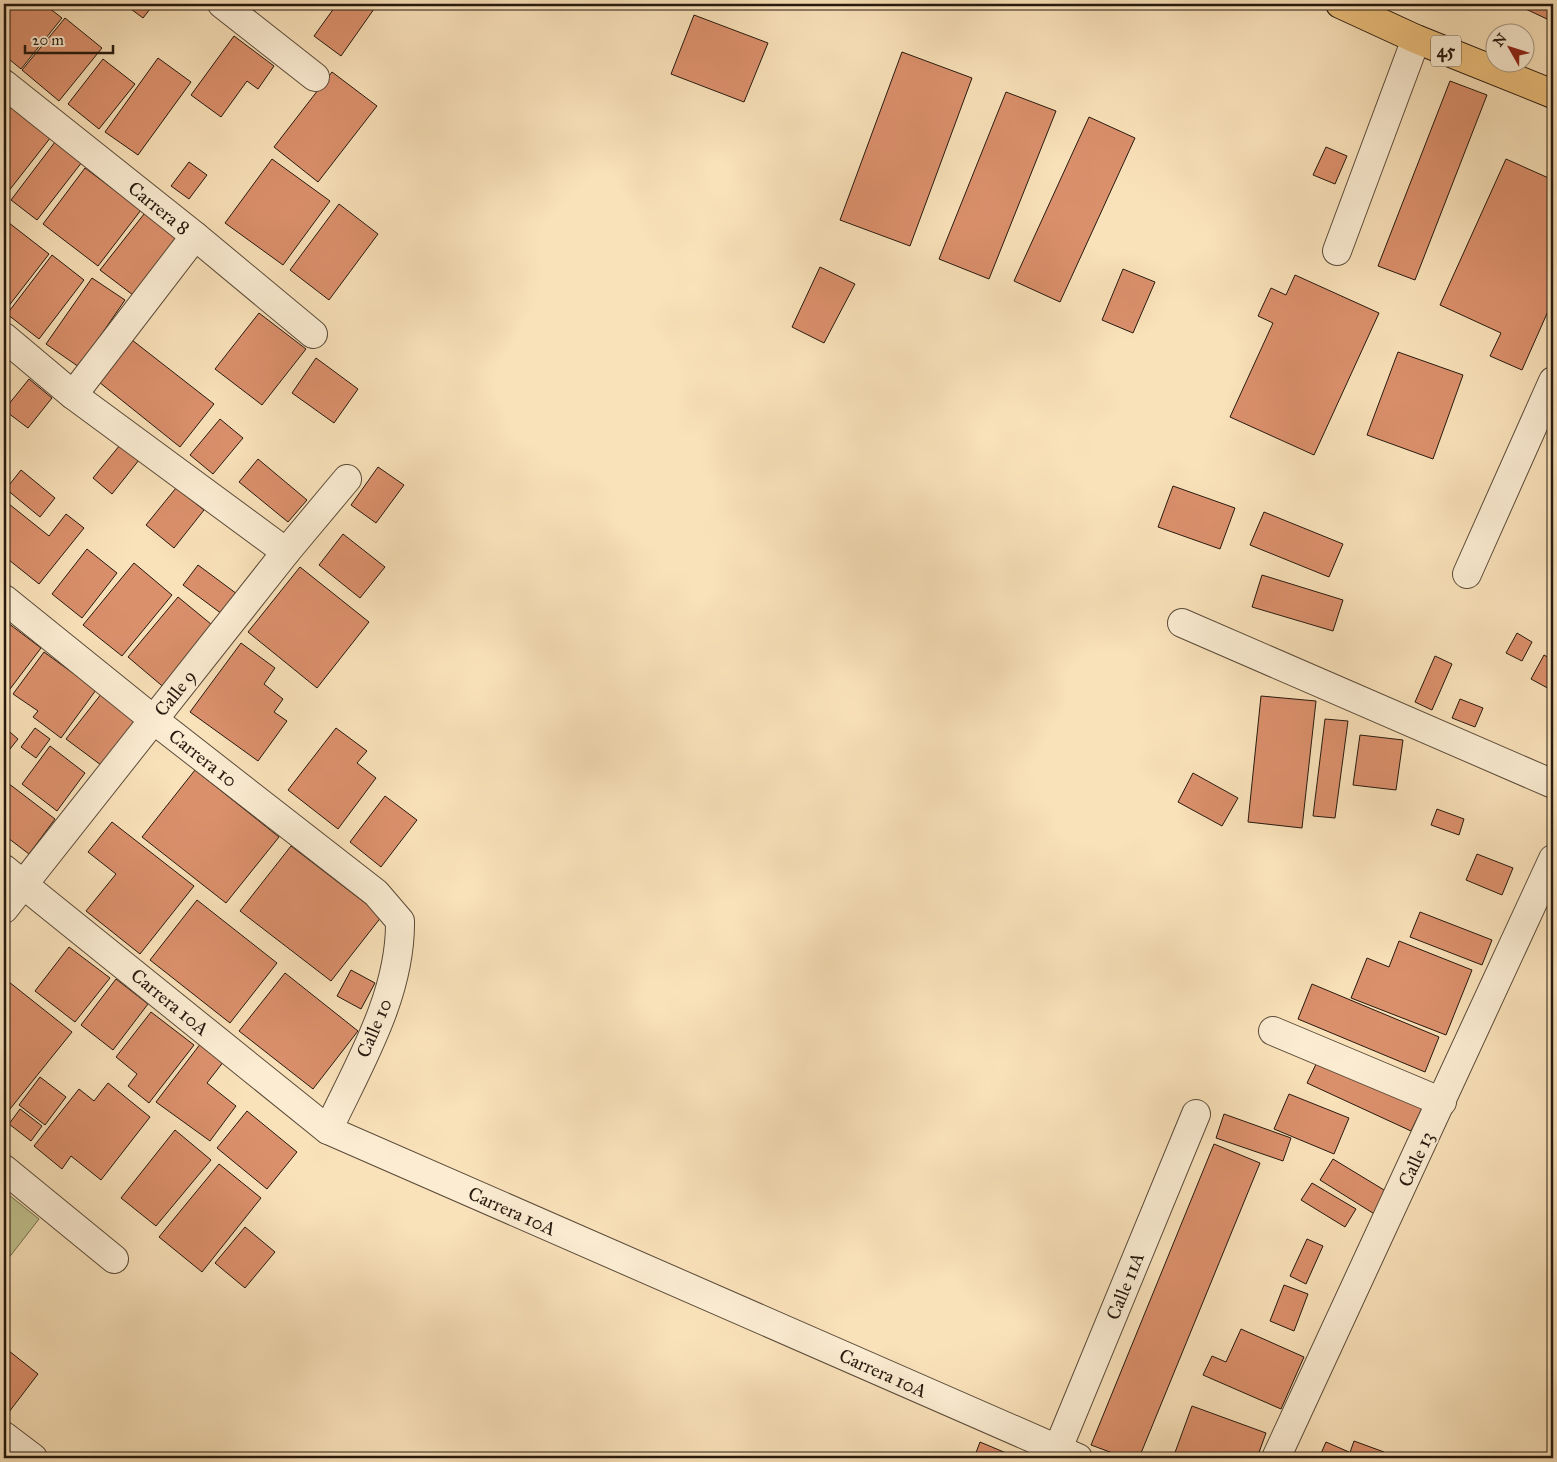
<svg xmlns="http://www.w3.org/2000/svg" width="1557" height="1462" font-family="'IM FELL Great Primer',serif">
	<rect width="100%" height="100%" fill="#f9e1b9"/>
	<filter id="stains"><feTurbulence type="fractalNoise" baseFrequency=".004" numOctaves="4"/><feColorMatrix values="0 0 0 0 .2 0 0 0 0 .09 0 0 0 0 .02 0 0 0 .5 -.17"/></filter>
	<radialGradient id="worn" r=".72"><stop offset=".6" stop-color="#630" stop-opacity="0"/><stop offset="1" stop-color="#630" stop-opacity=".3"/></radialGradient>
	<polygon fill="#c0c28e" stroke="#736e4e" points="4,1191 39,1219 4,1264"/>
	<g fill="#db906c" stroke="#26190e">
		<polygon points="9,4 44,4 62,18 21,69 4,55 4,10"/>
		<polygon points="124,4 154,4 143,18"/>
		<polygon points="337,4 367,4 374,9 341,56 314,36"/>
		<polygon points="1515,4 1553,4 1553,7 1547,19"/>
		<polygon points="694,15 768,43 744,102 671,74"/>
		<polygon points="65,18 102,48 59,101 22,70"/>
		<polygon points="234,36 274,66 258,89 247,81 221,117 191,95"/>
		<polygon points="902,52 972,78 910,246 840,220"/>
		<polygon points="158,58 191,82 138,155 105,132"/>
		<polygon points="103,59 135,84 99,129 68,104"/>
		<polygon points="332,72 377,106 318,182 274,147"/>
		<polygon points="1450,81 1487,95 1415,280 1378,266"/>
		<polygon points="1006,92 1056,111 989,279 939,259"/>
		<polygon points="4,100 51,137 4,197"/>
		<polygon points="1089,117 1135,138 1060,302 1014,281"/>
		<polygon points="55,142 82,162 37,220 11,200"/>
		<polygon points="1326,147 1347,156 1335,184 1313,175"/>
		<polygon points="272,159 330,201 283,265 225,223"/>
		<polygon points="1506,159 1553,180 1553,300 1522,370 1490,356 1501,333 1440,305"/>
		<polygon points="189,162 207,175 189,199 171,186"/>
		<polygon points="85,168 141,210 98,266 43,224"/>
		<polygon points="339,204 378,234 329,300 290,270"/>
		<polygon points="148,209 180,234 133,295 100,270"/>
		<polygon points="4,219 49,254 4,312"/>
		<polygon points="52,255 84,280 39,339 7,314"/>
		<polygon points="820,267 855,284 824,343 792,327"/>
		<polygon points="1123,269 1155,282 1133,333 1102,320"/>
		<polygon points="1295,275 1379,313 1314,455 1230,417 1273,323 1258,316 1271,288 1286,295"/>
		<polygon points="92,278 125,300 79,367 46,344"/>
		<polygon points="259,313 306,349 262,405 215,369"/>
		<polygon points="132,340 214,404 180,447 99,382"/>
		<polygon points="1398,352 1463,375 1433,459 1367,435"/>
		<polygon points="316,358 358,389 334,423 292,393"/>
		<polygon points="29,379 52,398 28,428 4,410"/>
		<polygon points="220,419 243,438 213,474 190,455"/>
		<polygon points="120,445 139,460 112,494 93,478"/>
		<polygon points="258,459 307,500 288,522 239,482"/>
		<polygon points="378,467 404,485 376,523 351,505"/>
		<polygon points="21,470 55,498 40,517 6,489"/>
		<polygon points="1173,486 1235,508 1220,549 1158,527"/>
		<polygon points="176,488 204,510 174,548 146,525"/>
		<polygon points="4,500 49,536 66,514 84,528 39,584 4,556"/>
		<polygon points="1264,512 1343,544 1329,577 1250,545"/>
		<polygon points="343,534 385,567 360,598 319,565"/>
		<polygon points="87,549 117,573 82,618 52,594"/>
		<polygon points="134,563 172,595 122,656 83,625"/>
		<polygon points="198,565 237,594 222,614 183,585"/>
		<polygon points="300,567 369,622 317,688 248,632"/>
		<polygon points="1262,575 1343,600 1333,631 1252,607"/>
		<polygon points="178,597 217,629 167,690 128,657"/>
		<polygon points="4,620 41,648 4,697"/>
		<polygon points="1517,633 1532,642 1522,661 1506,653"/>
		<polygon points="241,643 275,668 264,684 283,699 274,712 287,721 258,761 190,712"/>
		<polygon points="44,652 96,690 61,738 33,717 38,711 13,694"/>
		<polygon points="1544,655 1553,660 1553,691 1531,679"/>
		<polygon points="1435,656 1452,664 1432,710 1415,702"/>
		<polygon points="102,693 136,719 101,765 66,739"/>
		<polygon points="1261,696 1316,701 1302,828 1248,822"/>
		<polygon points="1460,699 1483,708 1475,727 1452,718"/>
		<polygon points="1325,719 1348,721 1335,818 1313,816"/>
		<polygon points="4,727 18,739 6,754 4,752"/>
		<polygon points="35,728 50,739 36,758 21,747"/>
		<polygon points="336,728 367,751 357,763 376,778 338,829 288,790"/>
		<polygon points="1360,735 1403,740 1396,790 1353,785"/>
		<polygon points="50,746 85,773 57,811 22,784"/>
		<polygon points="195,770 279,837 226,903 142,837"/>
		<polygon points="1193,773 1238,798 1222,826 1178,802"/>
		<polygon points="4,780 55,819 29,854 4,835"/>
		<polygon points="385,796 417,820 381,867 350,842"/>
		<polygon points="1437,809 1464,819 1459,835 1431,825"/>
		<polygon points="112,822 194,886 140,954 86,911 116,874 88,852"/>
		<polygon points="291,846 382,916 331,981 240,911"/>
		<polygon points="1477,854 1513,868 1502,895 1466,880"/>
		<polygon points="197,900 277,963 230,1023 150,960"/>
		<polygon points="1420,912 1492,940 1482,965 1410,937"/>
		<polygon points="1399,941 1472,970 1446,1035 1351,998 1367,958 1389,967"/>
		<polygon points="69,947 110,978 75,1022 35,991"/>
		<polygon points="351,970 375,983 361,1009 337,996"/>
		<polygon points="285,973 358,1031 313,1089 239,1031"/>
		<polygon points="4,978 72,1032 6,1114 4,1112"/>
		<polygon points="116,979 148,1004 113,1050 81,1025"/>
		<polygon points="1312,984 1439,1037 1425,1072 1298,1019"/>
		<polygon points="151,1012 194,1045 149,1103 128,1086 137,1074 116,1057"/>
		<polygon points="201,1043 224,1061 207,1083 236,1106 210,1141 156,1102"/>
		<polygon points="1319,1058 1423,1106 1411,1131 1307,1083"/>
		<polygon points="40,1077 66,1097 45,1125 19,1105"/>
		<polygon points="108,1083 150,1117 101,1180 71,1156 62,1169 34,1146 79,1089 94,1101"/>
		<polygon points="1289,1094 1349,1118 1334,1154 1274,1129"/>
		<polygon points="20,1109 42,1126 31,1141 9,1124"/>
		<polygon points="247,1111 297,1152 267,1189 217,1148"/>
		<polygon points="1224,1114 1291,1138 1283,1161 1216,1138"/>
		<polygon points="175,1130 211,1160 156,1226 121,1198"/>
		<polygon points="1214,1144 1260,1163 1139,1458 1126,1458 1091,1445"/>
		<polygon points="1333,1159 1389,1193 1376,1215 1320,1180"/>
		<polygon points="219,1164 261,1198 202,1272 159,1237"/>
		<polygon points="1312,1183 1356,1209 1345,1227 1301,1200"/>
		<polygon points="245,1227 275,1252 245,1288 215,1263"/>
		<polygon points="1307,1239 1323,1246 1306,1284 1290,1276"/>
		<polygon points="1284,1285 1308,1294 1294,1331 1270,1321"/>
		<polygon points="1241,1329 1304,1357 1281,1409 1203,1375 1212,1356 1226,1362"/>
		<polygon points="4,1347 38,1374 9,1412 4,1408"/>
		<polygon points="1192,1406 1266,1433 1257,1458 1173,1458"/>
		<polygon points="1354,1441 1384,1452 1382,1458 1348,1458"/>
		<polygon points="980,1442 1018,1458 974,1458"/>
		<polygon points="1326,1442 1349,1452 1347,1458 1319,1458"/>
	</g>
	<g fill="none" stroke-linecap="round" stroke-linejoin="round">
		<defs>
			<g id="minor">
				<polyline points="222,4 315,77"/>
				<polyline points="4,84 195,236 313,334"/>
				<polyline points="1337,251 1416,39"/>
				<polyline points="4,337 73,395 286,552"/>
				<polyline points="73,395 195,236"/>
				<polyline points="1467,574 1553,381"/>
				<path d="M4 599 154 720 376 893 400 921C401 995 359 1064 328 1130"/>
				<polyline points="1182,623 1553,784"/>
				<polyline points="4,869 328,1130 1078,1458"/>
				<polyline points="4,909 286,552 347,479"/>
				<polyline points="1273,1031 1442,1102"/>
				<polyline points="4,1169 114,1259"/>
				<polyline points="4,1436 33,1458"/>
				<polyline points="1054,1458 1196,1114"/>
				<polyline points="1276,1458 1553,859"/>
			</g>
			<polyline id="major" points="1340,4 1416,39 1553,94"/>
		</defs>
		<use href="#minor" stroke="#5b4b39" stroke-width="30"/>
		<use href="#major" stroke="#26190e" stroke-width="30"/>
		<use href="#minor" stroke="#fbecd2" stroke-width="28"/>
		<use href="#major" stroke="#ecc07c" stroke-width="28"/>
	</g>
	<g text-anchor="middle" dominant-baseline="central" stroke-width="4" stroke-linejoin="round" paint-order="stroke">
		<rect fill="#fbecd2" stroke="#665849" stroke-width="1" x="1431" y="35.5" width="30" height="31" rx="4"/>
		<g font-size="18" font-weight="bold" fill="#26190e">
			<text x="1446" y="51">45</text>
		</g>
		<g font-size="19" fill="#26190e" stroke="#fbecd2">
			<text transform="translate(159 208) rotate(39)">Carrera 8</text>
			<text transform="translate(175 693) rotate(-51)">Calle 9</text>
			<text transform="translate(203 758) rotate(38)">Carrera 10</text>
			<text transform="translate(170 1002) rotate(39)">Carrera 10A</text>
			<text transform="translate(374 1028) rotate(-67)">Calle 10</text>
			<text transform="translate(1416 1159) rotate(-65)">Calle 13</text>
			<text transform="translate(512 1211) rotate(24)">Carrera 10A</text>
			<text transform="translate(1125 1286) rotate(-68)">Calle 11A</text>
			<text transform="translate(883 1373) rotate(24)">Carrera 10A</text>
		</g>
	</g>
	<rect width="1557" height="1462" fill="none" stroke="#f9e1b9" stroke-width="20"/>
	<rect x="5" y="5" width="1547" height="1452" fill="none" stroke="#26190e" stroke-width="2.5"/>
	<rect x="10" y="10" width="1537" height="1442" fill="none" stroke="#26190e"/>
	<g transform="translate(1510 48) rotate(309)"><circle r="24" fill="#fbecd2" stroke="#a69884"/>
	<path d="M0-4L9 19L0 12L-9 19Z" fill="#8f2418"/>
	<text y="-8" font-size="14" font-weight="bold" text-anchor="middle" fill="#26190e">N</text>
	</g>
	<path d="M25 45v8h88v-8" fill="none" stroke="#26190e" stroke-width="2.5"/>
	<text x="32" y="45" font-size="15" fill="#26190e" stroke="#fbecd2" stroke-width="4" paint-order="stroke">20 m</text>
	<rect width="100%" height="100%" filter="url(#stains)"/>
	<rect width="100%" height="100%" fill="url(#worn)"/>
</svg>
